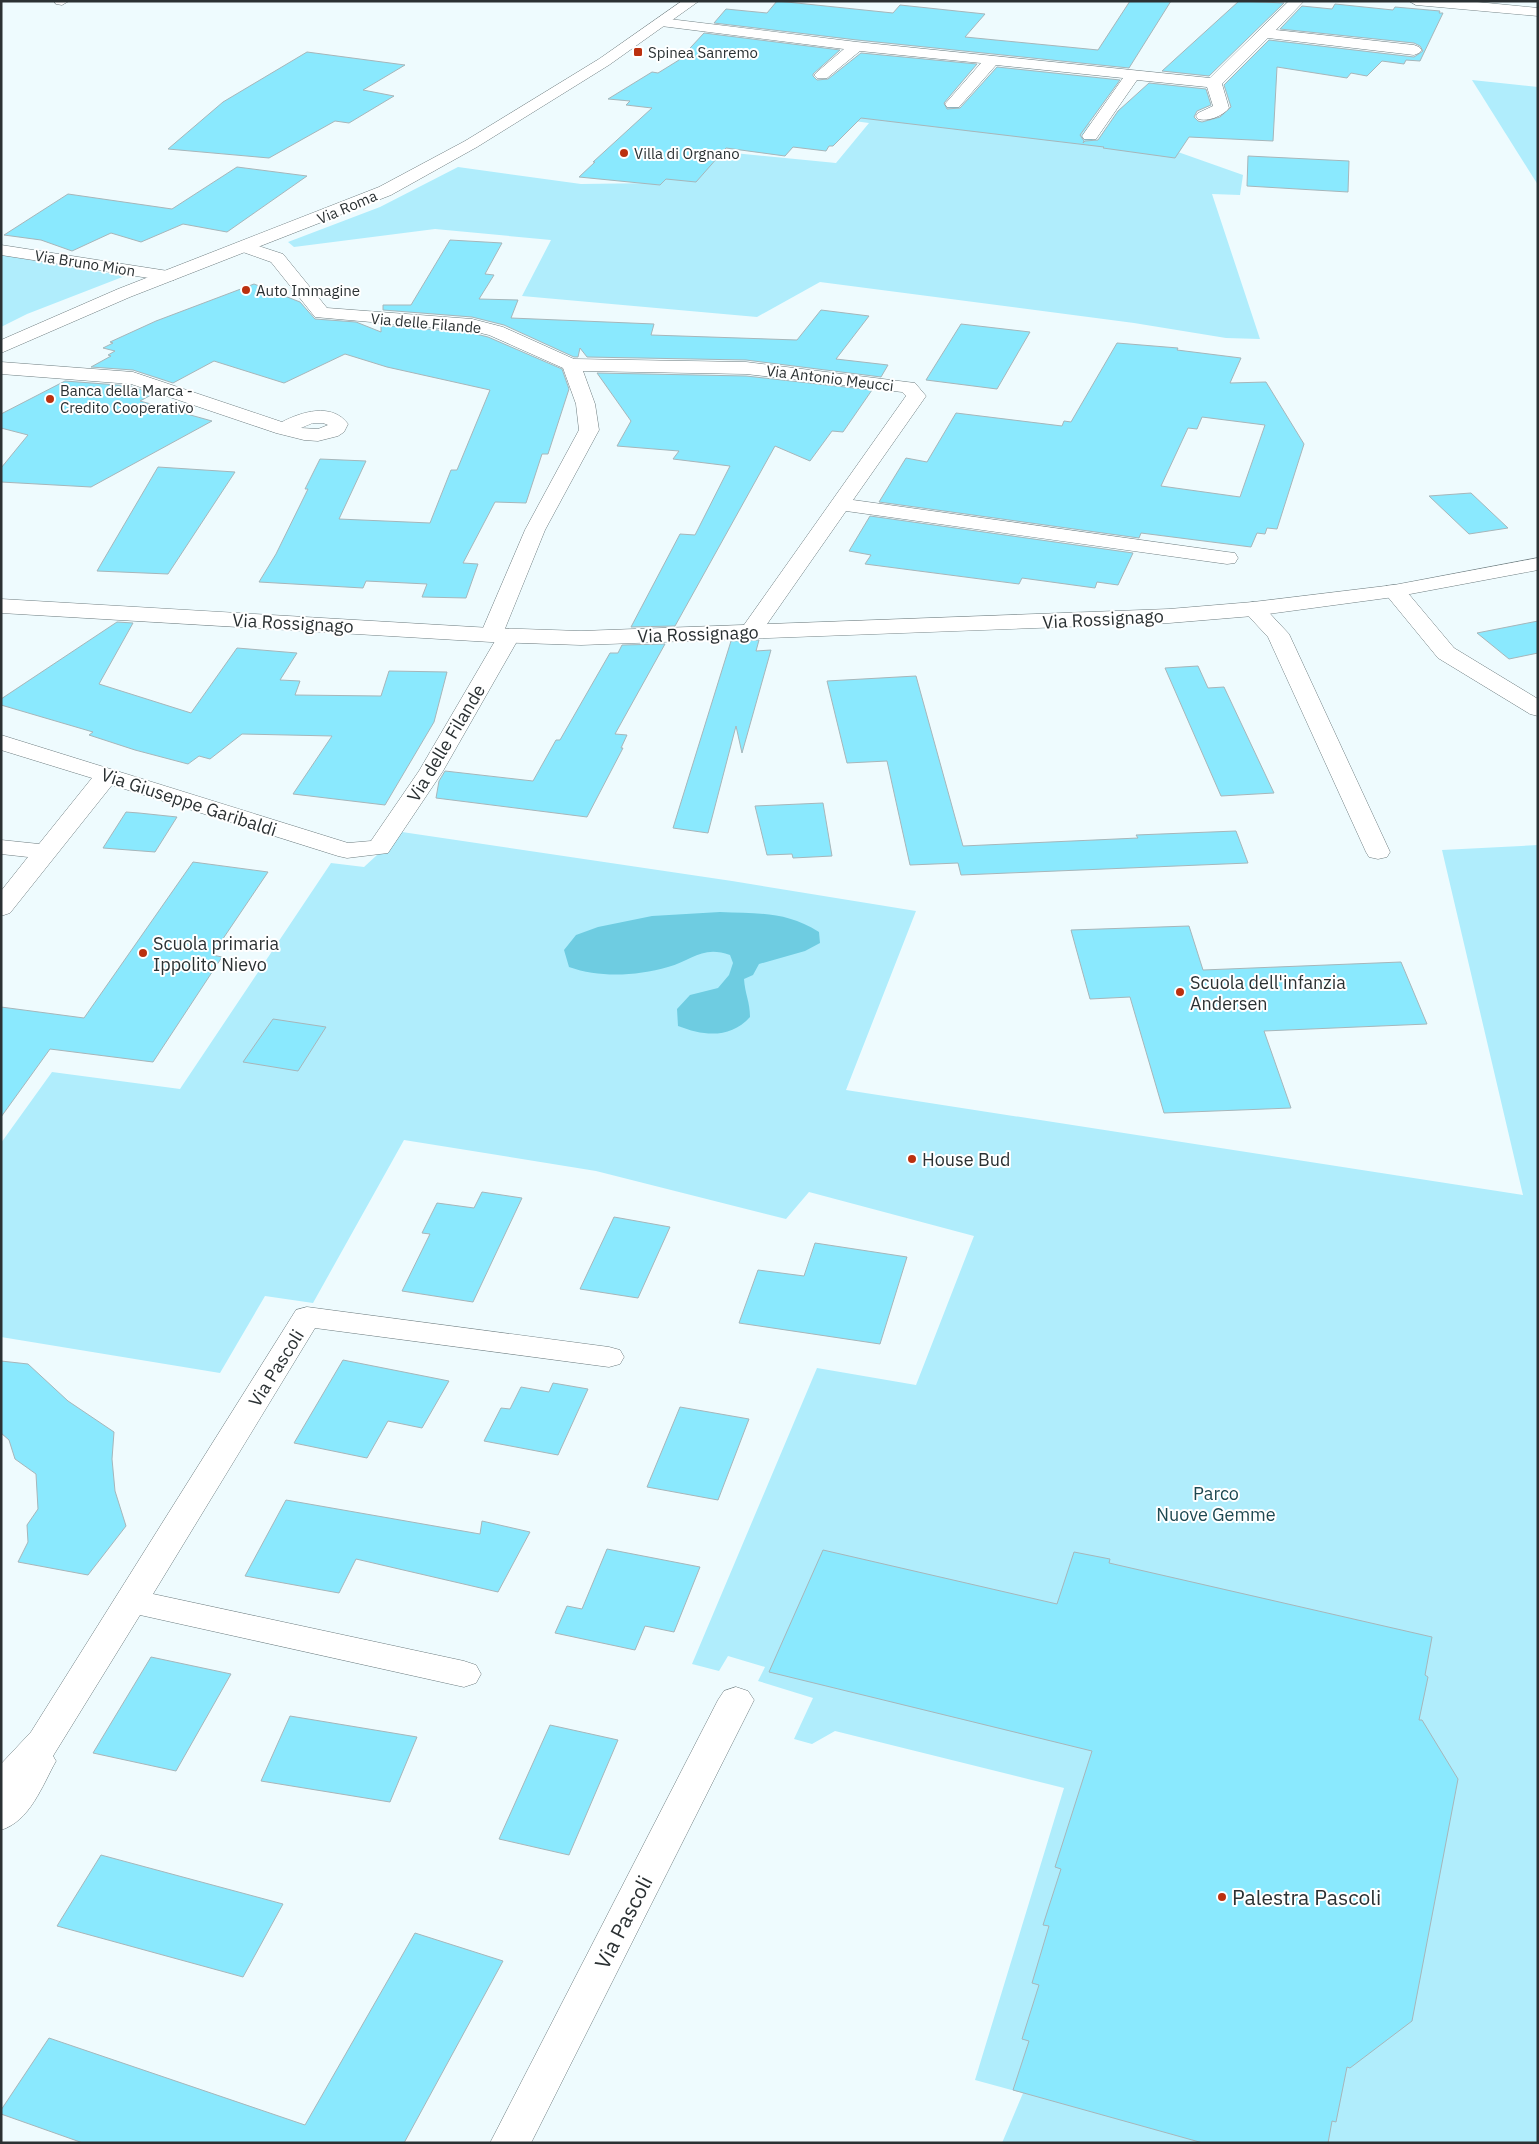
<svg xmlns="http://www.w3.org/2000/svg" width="1539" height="2144" font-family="'IBM Plex Sans',sans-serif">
	<rect width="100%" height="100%" fill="#eefbfe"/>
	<g fill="#b0edfc">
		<polygon points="1472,80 1538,87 1538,185"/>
		<polygon points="771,85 1094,124 1092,143 1178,152 1243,175 1240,195 1212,194 1260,339 1226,338 1134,323 820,282 757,317 522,296 551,240 435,229 294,247 288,242 380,207 458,167 581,184 656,183 663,146 836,163 869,123 748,107"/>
		<polygon points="1,255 125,276 27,314 1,327"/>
		<polygon points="402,832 732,881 916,911 846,1090 1523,1195 1442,850 1538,845 1538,2143 1002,2143 1023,2093 975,2080 1064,1788 835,1731 812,1744 794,1739 813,1698 758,1681 765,1667 728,1656 719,1671 692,1664 817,1368 916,1385 974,1236 809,1192 786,1219 596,1171 404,1140 313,1303 265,1296 220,1373 1,1337 1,1143 52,1072 180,1089 331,863 364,867"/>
	</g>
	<path fill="#6ecce1" d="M720 912C759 914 785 911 819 932L820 943 805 951 759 964 753 975 744 979C745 994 750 1002 750 1017 730 1039 704 1036 678 1026L677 1009 690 995 718 988 729 975 733 963 730 955C703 945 692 960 668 967 636 976 600 978 569 967L564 950 576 935 598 927 652 916Z"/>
	<g fill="#8ae9fe" stroke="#a7b6ba" fill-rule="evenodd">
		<polygon points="777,1 893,13 900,5 985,14 965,37 1098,50 1130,1 1171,1 1129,68 857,40 714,23 726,9 767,13"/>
		<polygon points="1239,1 1284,3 1209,76 1162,71"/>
		<polygon points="1335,4 1393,10 1395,7 1440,11 1439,13 1443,13 1420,61 1406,60 1404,64 1382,61 1367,76 1351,73 1347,78 1277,67 1273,141 1189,137 1175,158 1103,148 1104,147 861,118 833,146 829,146 826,151 793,147 785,156 726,148 696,182 666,179 660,185 579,177 595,162 593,162 652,108 626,105 630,101 608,99 652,72 658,73 679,60 704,33 840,50 813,74 813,76 817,80 828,79 861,53 977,64 944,103 947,109 960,108 997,67 1120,80 1080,135 1084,141 1083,143 1085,141 1098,140 1118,111 1149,83 1206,89 1211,105 1197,111 1194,117 1198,121 1202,122 1220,117 1231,107 1224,85 1269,40 1414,57 1423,51 1420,46 1414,43 1280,29 1302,6 1332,9"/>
		<polygon points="307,52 405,65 363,90 394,96 349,123 335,121 269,158 168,149 223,102"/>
		<polygon points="1248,156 1349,161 1348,192 1247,186"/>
		<polygon points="237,167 307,176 227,232 183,224 141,242 111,233 72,251 41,240 4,235 68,194 172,209"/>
		<polygon points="450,240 502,243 485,274 494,275 479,299 518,300 511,318 654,324 651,335 797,340 821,310 869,316 836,359 888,365 881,377 746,360 587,357 580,348 578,357 574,357 504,325 472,317 383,310 383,305 411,305"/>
		<polygon points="254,284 300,302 315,319 356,322 381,332 381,325 472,333 488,337 562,369 569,389 548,454 542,454 526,503 495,502 463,563 478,564 466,598 422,597 427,584 366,581 363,588 259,582 276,554 308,489 305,489 320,459 366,461 339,519 430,523 451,470 457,470 490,390 387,367 345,354 284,383 214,361 173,383 133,370 91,367 111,356 108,355 115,351 103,348 113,343 110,342 156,321"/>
		<polygon points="961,324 1030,332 997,389 926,380"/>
		<path d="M1117 343 1178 348 1177 350 1241 358 1230 383 1266 382 1304 444 1277 529 1267 528 1265 534 1257 533 1251 547 1141 533 1139 538 879 502 906 458 927 462 956 413 1062 426 1064 421 1071 422ZM1202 417 1265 425 1240 497 1161 486 1188 428 1197 429Z"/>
		<polygon points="597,373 746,376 872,390 843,432 832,431 810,461 775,446 675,626 631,627 680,534 695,535 730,466 673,459 679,451 617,446 631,421"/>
		<polygon points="65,381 131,386 153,394 140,401 212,421 91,487 1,482 1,468 28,435 1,428 1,414"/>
		<polygon points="158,467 235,472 168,574 97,571"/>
		<polygon points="1471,493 1508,528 1469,534 1429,496"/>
		<polygon points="870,516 1133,553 1118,585 1097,582 1095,588 1022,578 1019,584 865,564 871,555 849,551"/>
		<polygon points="1538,621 1538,653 1509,659 1477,633"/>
		<polygon points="117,622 133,623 99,684 191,713 237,648 297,653 280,680 300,681 295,695 381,696 389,671 447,672 434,722 385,805 293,794 332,736 242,734 210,759 199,756 188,764 135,750 89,735 93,732 1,705 1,699"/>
		<polygon points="759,640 756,651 771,650 742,753 736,726 708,833 673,828 731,641"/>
		<polygon points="665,644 615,734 627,735 621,748 623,748 587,817 436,798 439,781 445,771 533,781 556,740 560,740 610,653 618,653 622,645"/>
		<polygon points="1198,666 1208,688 1224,687 1274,793 1221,796 1165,668"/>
		<polygon points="916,676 963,846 1138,838 1136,835 1236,831 1248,863 961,875 958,863 910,865 887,761 847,763 827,681"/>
		<polygon points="823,803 832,856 793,858 792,854 767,855 755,806"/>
		<polygon points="126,812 139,813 177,817 155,852 103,848"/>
		<polygon points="193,862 268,872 212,955 222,957 153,1062 50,1049 1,1117 1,1007 84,1018"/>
		<polygon points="1189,926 1203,970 1401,962 1427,1024 1264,1031 1291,1108 1164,1113 1130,997 1090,999 1071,930"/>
		<polygon points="273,1019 326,1027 298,1071 243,1062"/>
		<polygon points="482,1192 522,1198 473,1302 402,1291 430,1234 422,1233 437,1203 474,1208"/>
		<polygon points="614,1217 670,1227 638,1298 580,1289"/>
		<polygon points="815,1243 907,1257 880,1344 739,1323 758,1270 804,1276"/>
		<polygon points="343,1360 449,1381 422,1428 388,1421 367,1458 294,1443"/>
		<polygon points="1,1361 28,1364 68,1401 114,1432 112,1459 115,1491 126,1526 88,1575 18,1562 28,1542 27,1525 38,1509 36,1474 15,1459 9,1440 1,1433"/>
		<polygon points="553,1383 588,1389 558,1455 484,1441 501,1408 510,1409 521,1387 549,1392"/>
		<polygon points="680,1407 749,1419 718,1500 647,1487"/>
		<polygon points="286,1500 480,1534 482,1521 530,1532 498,1592 356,1559 339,1593 245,1576"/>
		<polygon points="607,1549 700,1567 674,1632 645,1626 635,1650 555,1633 567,1606 582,1609"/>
		<polygon points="823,1550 1057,1604 1074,1552 1110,1559 1109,1563 1432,1637 1425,1675 1428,1677 1419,1720 1422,1720 1458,1779 1412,2021 1350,2068 1347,2067 1336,2122 1332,2121 1328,2143 1203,2143 1013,2090 1029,2041 1022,2039 1039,1985 1032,1983 1049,1926 1043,1925 1061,1869 1055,1867 1092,1751 769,1672"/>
		<polygon points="151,1657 231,1674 176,1771 93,1753"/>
		<polygon points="290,1716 417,1737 390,1802 261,1781"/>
		<polygon points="550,1725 618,1740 569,1855 499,1839"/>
		<polygon points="101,1855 283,1904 243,1977 57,1926"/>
		<polygon points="415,1933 503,1961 404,2143 83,2143 1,2114 1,2110 49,2038 305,2125"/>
	</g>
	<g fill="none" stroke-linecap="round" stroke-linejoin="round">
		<defs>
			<g id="minor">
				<polygon points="54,1 69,1 62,5 56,4"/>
				<path d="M1289 1H1304L1276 30 1414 45 1419 47 1422 50 1419 53 1414 55 1268 38 1222 84 1229 108C1223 116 1208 122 1198 119L1196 116 1198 113 1213 106 1207 87 1137 80 1096 139H1084L1082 136 1123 78 996 65 959 107H947L945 104 981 63 860 51 827 78H817L814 75 817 72 844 49 661 26 656 25 654 22 656 19 661 18 857 42 1210 78Z"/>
				<polygon points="1409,1 1467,1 1538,8 1538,16 1416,5"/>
				<polygon points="246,242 283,254 327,308 472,319 503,327 574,359 746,362 915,383 926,396 853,500 1227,552 1235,553 1238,558 1235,563 1227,564 846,511 758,637 750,639 742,637 739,632 906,396 902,392 746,374 583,371 595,404 599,430 545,530 504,631 509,629 517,631 520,636 443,771 388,853 347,858 338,856 112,785 10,913 1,916 1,891 28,857 1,854 1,840 39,844 92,778 1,750 1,735 348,843 371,841 419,771 495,641 483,640 480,635 525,530 579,430 576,404 563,368 489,335 472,331 315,317 271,262 240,251 237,247 240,243"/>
				<polygon points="1,245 168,271 174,272 177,276 174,280 168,281 1,255"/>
				<path d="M1 362 133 372 282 422C301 412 332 402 348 424L344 432 338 436 318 441 304 440 276 433 131 384 1 374ZM313 423H323L328 425 318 429 301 428Z"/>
				<polygon points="1394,585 1402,586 1454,648 1538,699 1538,716 1530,714 1438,658 1383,591 1386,586"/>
				<polygon points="1253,602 1261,604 1289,634 1390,852 1387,857 1378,859 1369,857 1366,852 1268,637 1242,609 1245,604"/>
				<path d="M307 1307 609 1347 620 1350 624 1357 620 1364 609 1367 315 1328 153 1594 464 1661 476 1665 481 1674 476 1683 464 1687 140 1615 53 1756 56 1761C42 1786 30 1821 1 1830V1764L31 1732 296 1310Z"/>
				<polygon points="736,1687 748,1691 754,1700 531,2143 490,2143 718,1700 724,1691"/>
			</g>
			<g id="tertiary">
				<polygon points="682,1 699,1 609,65 477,147 391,195 130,297 1,353 1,340 118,289 379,187 465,141 599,59"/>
				<polygon points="1538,558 1538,570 1394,597 1253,616 1169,623 581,645 491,642 1,613 1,599 491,628 581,631 1169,609 1253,602 1394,585"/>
			</g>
		</defs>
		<use href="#minor" stroke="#6e7d80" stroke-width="1"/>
		<use href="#tertiary" stroke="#6e7d80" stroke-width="1"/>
		<use href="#minor" fill="#fff" fill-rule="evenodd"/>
		<use href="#tertiary" fill="#fff" fill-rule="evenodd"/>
	</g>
	<g fill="#bb300f" stroke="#fff" stroke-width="2">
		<rect x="633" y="47" width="10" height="10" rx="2.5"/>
		<circle cx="624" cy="153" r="5"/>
		<circle cx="246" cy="290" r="5"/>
		<circle cx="50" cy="399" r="5"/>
		<circle cx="143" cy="953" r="5"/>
		<circle cx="1180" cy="992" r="5"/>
		<circle cx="912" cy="1159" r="5"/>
		<circle cx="1222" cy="1897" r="5"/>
	</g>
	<g text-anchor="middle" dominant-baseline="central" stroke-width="4" stroke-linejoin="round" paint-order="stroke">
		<g font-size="15" fill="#2b3133" stroke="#fff" text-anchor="start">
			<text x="648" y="52">Spinea Sanremo</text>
			<text x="634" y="153">Villa di Orgnano</text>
			<text x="256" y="290">Auto Immagine</text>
			<text x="60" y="390">Banca della Marca -<tspan x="60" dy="17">Credito Cooperativo</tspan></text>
		</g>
		<g font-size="15" fill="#2b3133" stroke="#fff">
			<text transform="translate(347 207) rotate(-23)">Via Roma</text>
			<text transform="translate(85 263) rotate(9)">Via Bruno Mion</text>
			<text transform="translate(426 323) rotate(5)">Via delle Filande</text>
			<text transform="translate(830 378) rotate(7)">Via Antonio Meucci</text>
		</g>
		<g font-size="18" fill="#2b3133" stroke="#fff">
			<text transform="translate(1103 619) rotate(-3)">Via Rossignago</text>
			<text transform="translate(293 623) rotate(3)">Via Rossignago</text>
			<text transform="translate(698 634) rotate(-2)">Via Rossignago</text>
			<text transform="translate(446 743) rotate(-59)">Via delle Filande</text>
			<text transform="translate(189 802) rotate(18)">Via Giuseppe Garibaldi</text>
			<text transform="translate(276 1368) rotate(-58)">Via Pascoli</text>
		</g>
		<g font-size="18" fill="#2b3133" stroke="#fff" text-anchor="start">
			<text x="153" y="943">Scuola primaria<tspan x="153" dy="21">Ippolito Nievo</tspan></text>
			<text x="1190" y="982">Scuola dell'infanzia<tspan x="1190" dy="21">Andersen</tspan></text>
			<text x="922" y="1159">House Bud</text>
		</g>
		<g font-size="18" fill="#1d4851" stroke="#fff">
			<text x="1216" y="1493">Parco<tspan x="1216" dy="21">Nuove Gemme</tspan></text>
		</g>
		<g font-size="21" fill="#2b3133" stroke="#fff" text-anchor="start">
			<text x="1232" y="1897">Palestra Pascoli</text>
		</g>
		<g font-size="21" fill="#2b3133" stroke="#fff">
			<text transform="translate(623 1922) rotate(-63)">Via Pascoli</text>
		</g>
	</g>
	<rect width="1539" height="2144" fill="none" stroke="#2b3133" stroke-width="5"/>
</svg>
